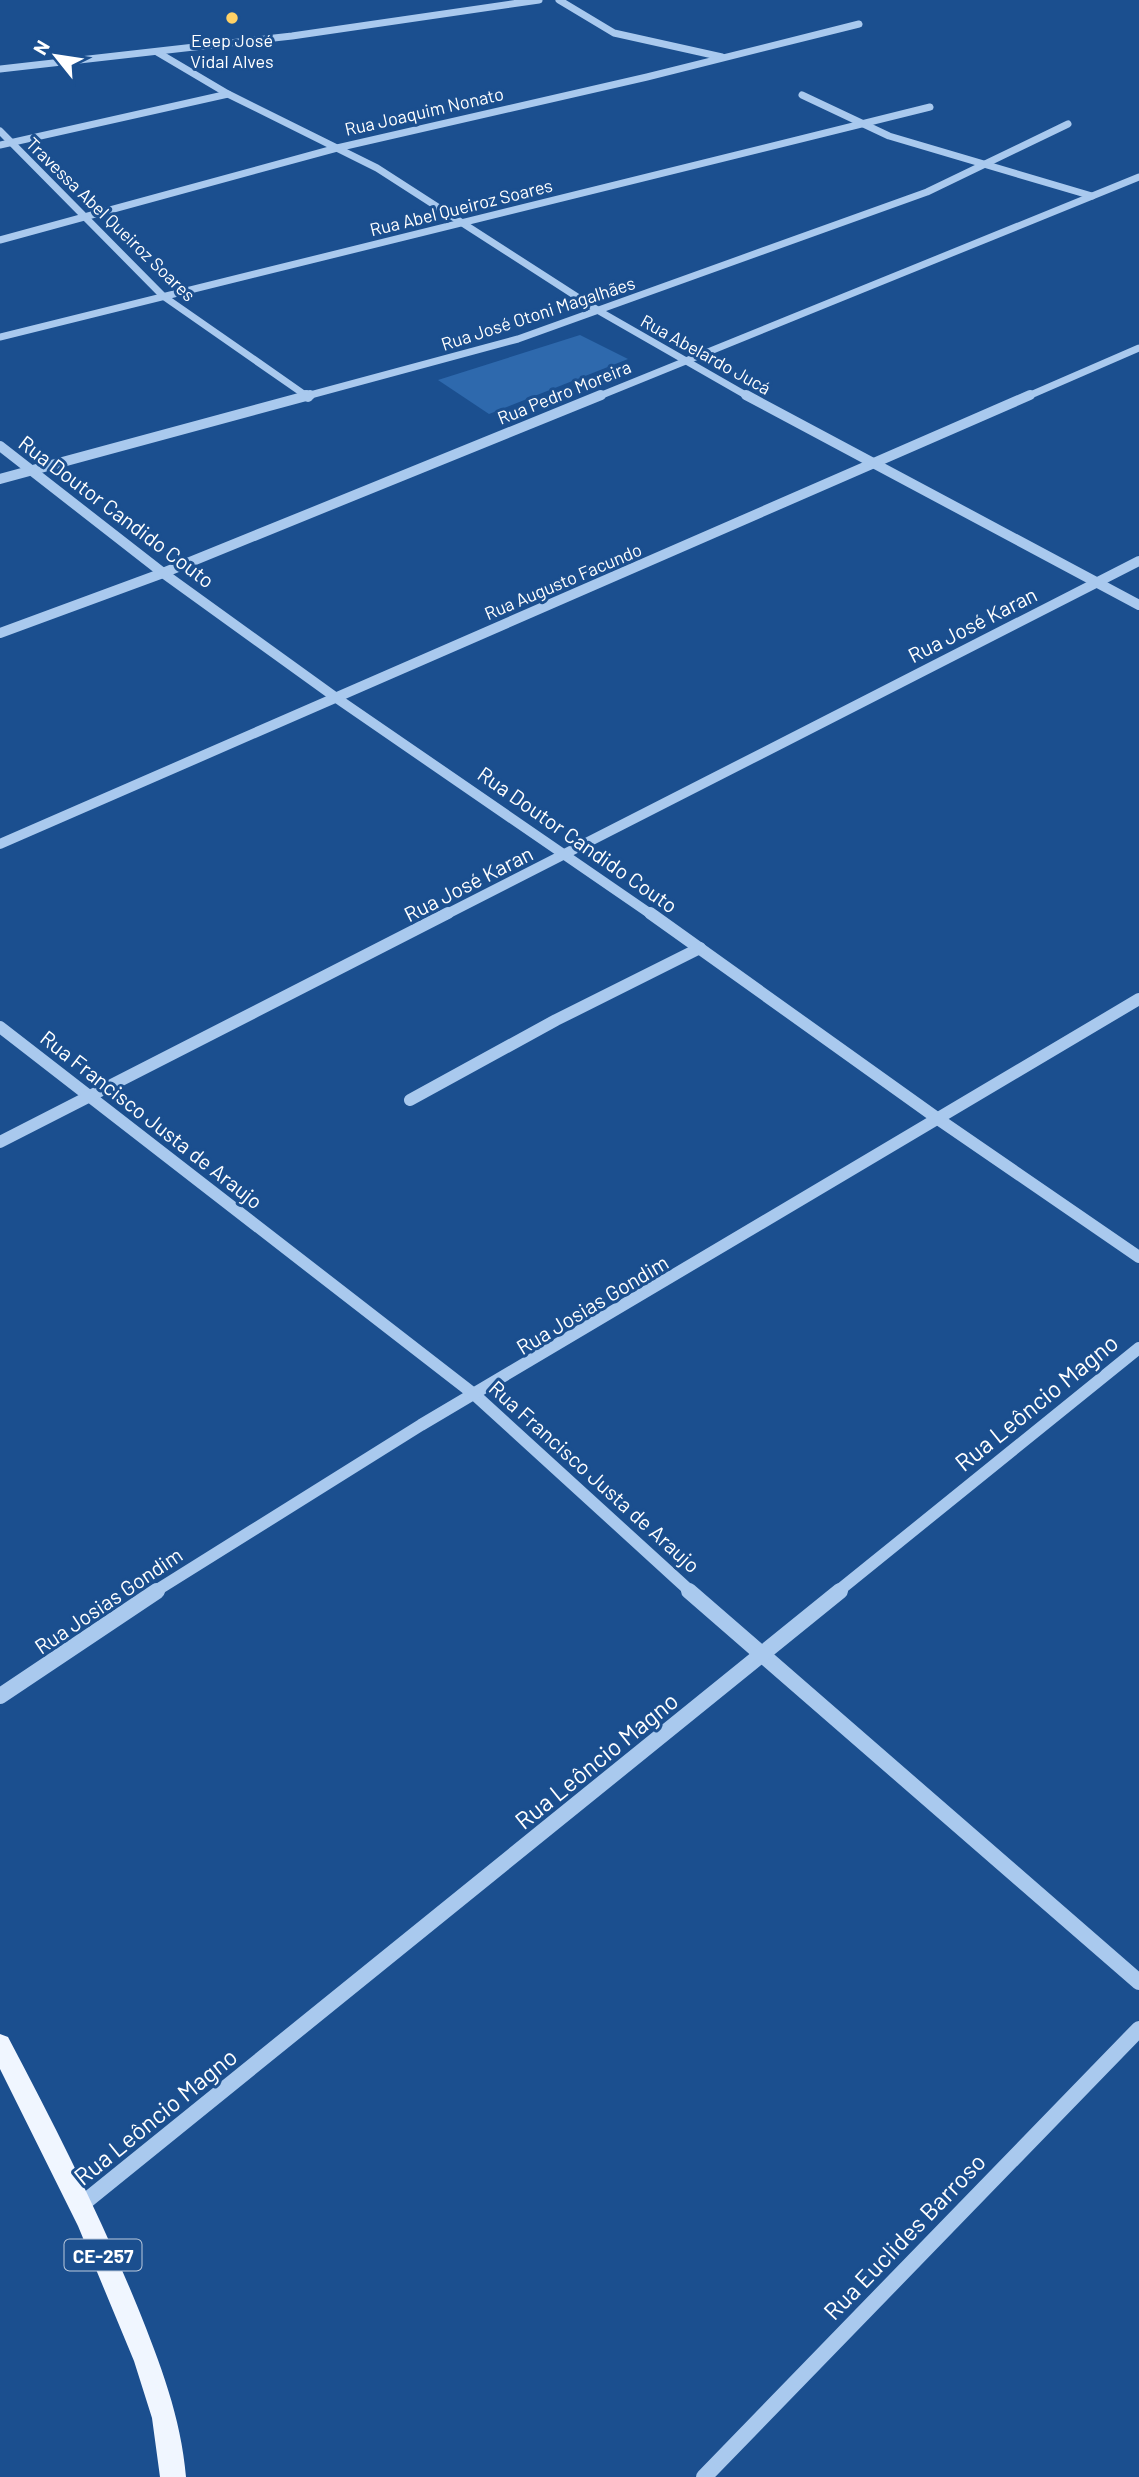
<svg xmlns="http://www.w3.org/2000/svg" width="1139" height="2477" font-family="Barlow,sans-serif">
	<rect width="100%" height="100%" fill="#1b4f8f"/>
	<polygon fill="#2e69ad" points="580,335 628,359 489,414 438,380"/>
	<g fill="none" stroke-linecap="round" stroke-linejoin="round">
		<g stroke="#a9c9ee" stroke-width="7">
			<polyline points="559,0 614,33 722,57"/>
			<polyline points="157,52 228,94 377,168 599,311 749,397"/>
			<polyline points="0,69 292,36 539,0"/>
			<polyline points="802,95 889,136 1092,196"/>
			<polyline points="0,131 163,296 308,397"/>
			<polyline points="0,145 228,94"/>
			<polyline points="0,240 337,148 647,77 859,24"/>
			<polyline points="0,337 930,107"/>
			<polyline points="303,397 518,339 927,192 1068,124"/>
			<polyline points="597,397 1139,177"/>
			<polyline points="1026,397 1139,348"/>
		</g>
		<g stroke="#a9c9ee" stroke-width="10">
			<polyline points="306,395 308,397"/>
			<polyline points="746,395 1139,605"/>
			<polyline points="0,446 163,573 335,697 652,915"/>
			<polyline points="0,479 310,395"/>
			<polyline points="0,633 163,573 601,395"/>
			<polyline points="0,844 1030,395"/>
			<polyline points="445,915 1139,561"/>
		</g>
		<g stroke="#a9c9ee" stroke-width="12">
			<polyline points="650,913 941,1121 1139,1257"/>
			<polyline points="0,1027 475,1395 691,1592"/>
			<polyline points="410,1100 556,1020 700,948"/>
			<polyline points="0,1142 448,913"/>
			<polyline points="154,1592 421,1425 1139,999"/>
			<polyline points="837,1592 1139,1348"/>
		</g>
		<g stroke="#a9c9ee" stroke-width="16">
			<polyline points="689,1591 1139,1982"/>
			<polyline points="0,1696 157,1591"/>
			<polyline points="81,2205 840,1591"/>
			<polyline points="704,2477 1139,2029"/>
		</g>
		<path fill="#f0f6ff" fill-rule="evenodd" d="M0 2034 8 2037C55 2126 100 2215 138 2308 160 2363 181 2417 186 2477H160L152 2418 134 2361 78 2226 0 2069Z"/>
	</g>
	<circle fill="#ffd166" stroke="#1b4f8f" stroke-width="2.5" cx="232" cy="18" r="7"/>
	<g text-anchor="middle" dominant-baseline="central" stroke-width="6" stroke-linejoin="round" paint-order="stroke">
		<g font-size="18" fill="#fff" stroke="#1b4f8f">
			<text x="232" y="40">Eeep José<tspan x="232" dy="21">Vidal Alves</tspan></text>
		</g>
		<g font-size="18" fill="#fff" stroke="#1b4f8f">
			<text transform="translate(424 111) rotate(-13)">Rua Joaquim Nonato</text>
			<text transform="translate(461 207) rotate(-14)">Rua Abel Queiroz Soares</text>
			<text transform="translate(111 219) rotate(44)">Travessa Abel Queiroz Soares</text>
			<text transform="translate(538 313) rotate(-18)">Rua José Otoni Magalhães</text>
			<text transform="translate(706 354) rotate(29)">Rua Abelardo Jucá</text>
			<text transform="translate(564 392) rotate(-22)">Rua Pedro Moreira</text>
			<text transform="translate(563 581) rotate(-23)">Rua Augusto Facundo</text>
		</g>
		<rect fill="#1b4f8f" stroke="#bbcadd" stroke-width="2" x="64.5" y="2239.5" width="77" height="31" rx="5"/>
		<g font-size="19" font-weight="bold" fill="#fff">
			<text x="103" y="2255">CE-257</text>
		</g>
		<g font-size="21" fill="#fff" stroke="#1b4f8f">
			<text transform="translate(117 511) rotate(37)">Rua Doutor Candido Couto</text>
			<text transform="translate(972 624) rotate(-27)">Rua José Karan</text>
			<text transform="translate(578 839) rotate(35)">Rua Doutor Candido Couto</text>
			<text transform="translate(468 883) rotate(-27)">Rua José Karan</text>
			<text transform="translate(152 1119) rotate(38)">Rua Francisco Justa de Araujo</text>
			<text transform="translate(592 1304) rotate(-31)">Rua Josias Gondim</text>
			<text transform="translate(595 1476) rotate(42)">Rua Francisco Justa de Araujo</text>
			<text transform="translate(108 1600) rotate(-34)">Rua Josias Gondim</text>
		</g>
		<g font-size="24" fill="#fff" stroke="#1b4f8f">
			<text transform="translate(1036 1402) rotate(-39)">Rua Leôncio Magno</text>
			<text transform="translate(596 1760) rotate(-39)">Rua Leôncio Magno</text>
			<text transform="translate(155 2116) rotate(-39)">Rua Leôncio Magno</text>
			<text transform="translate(904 2236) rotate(-46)">Rua Euclides Barroso</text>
		</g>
	</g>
	<g transform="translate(56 56) rotate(300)" stroke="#1b4f8f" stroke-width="5" paint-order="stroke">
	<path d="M0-5L12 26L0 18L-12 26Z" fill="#ffffff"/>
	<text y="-10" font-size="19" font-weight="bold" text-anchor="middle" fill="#ffffff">N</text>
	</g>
</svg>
